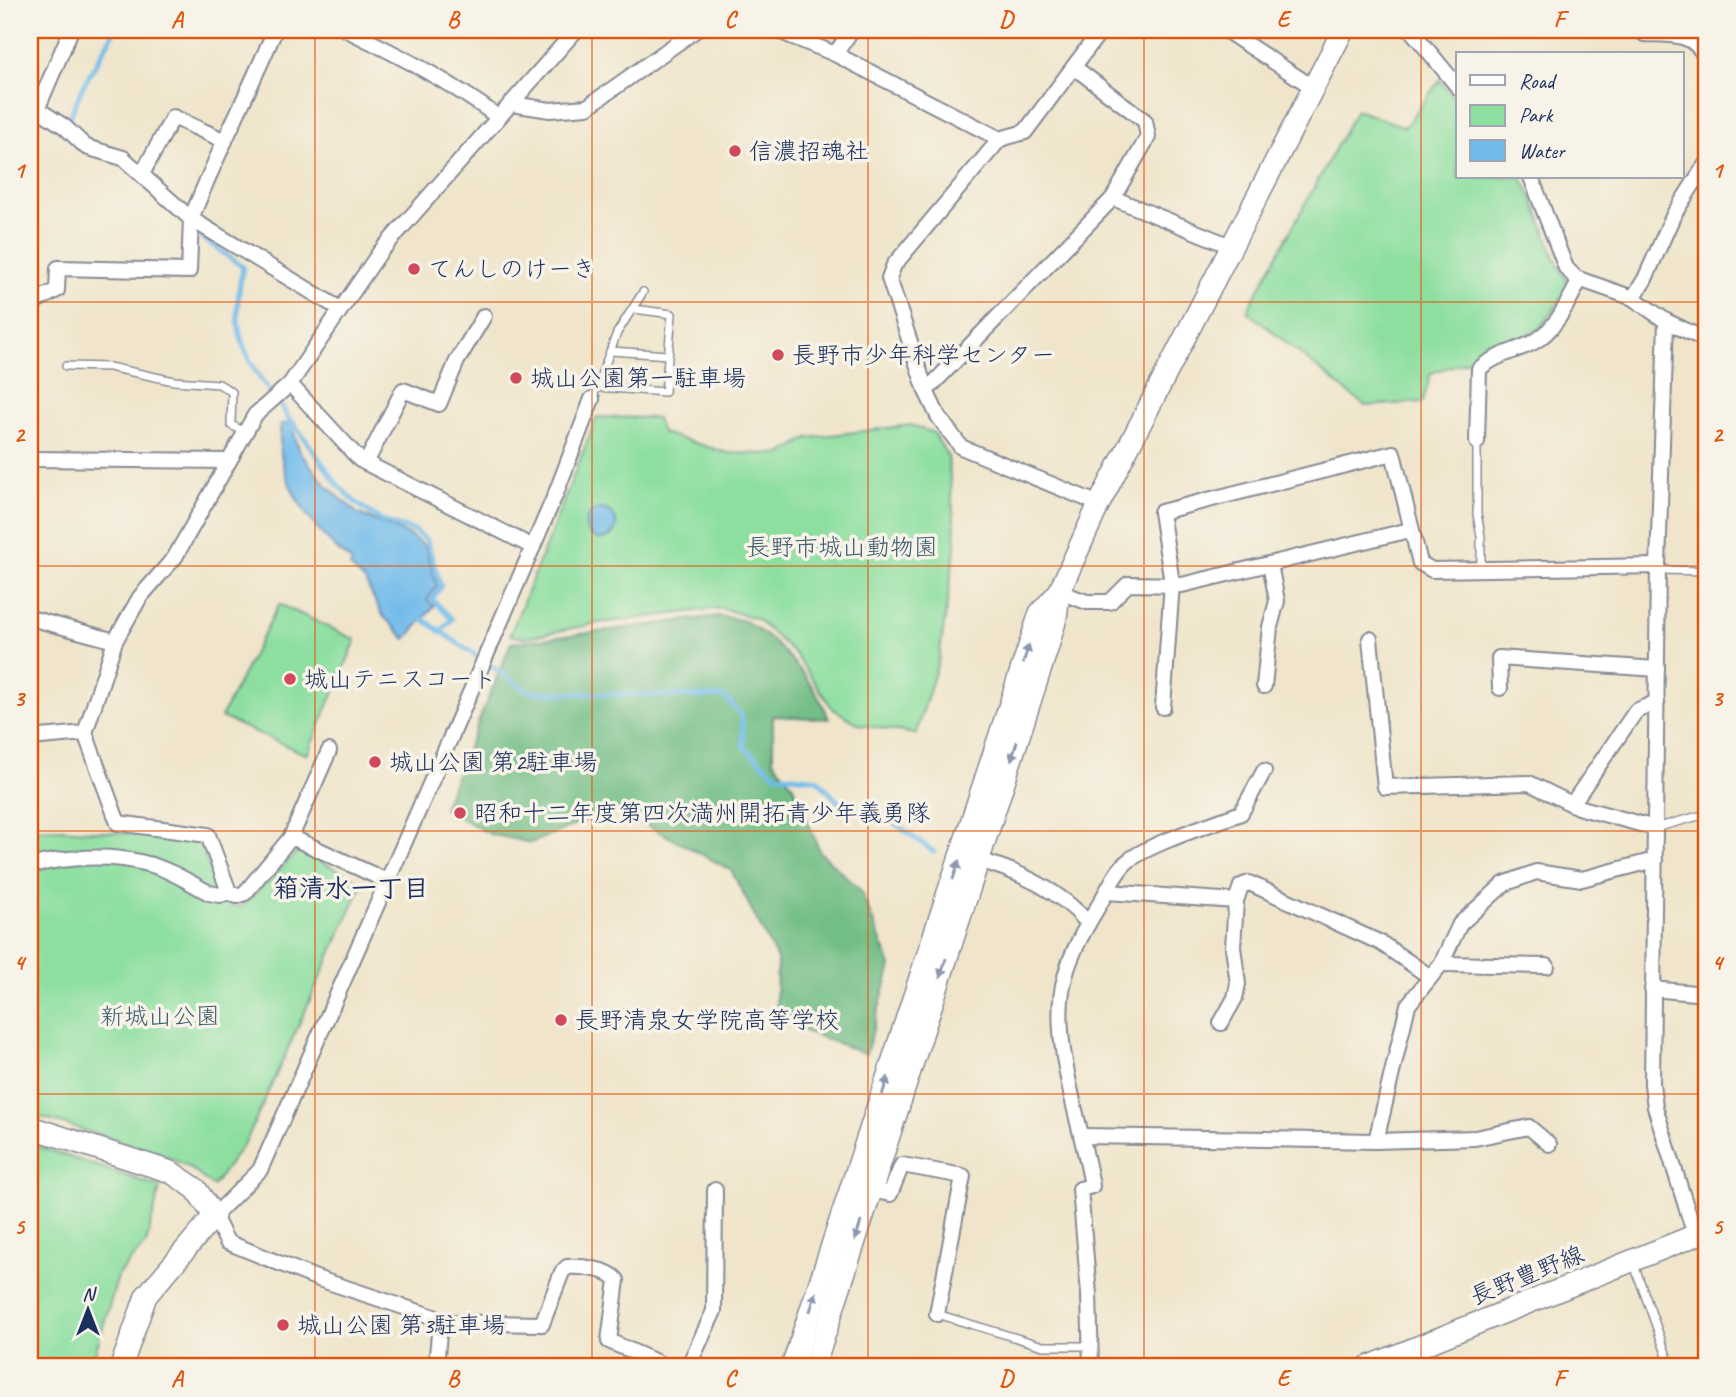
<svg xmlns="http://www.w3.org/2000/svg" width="1736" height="1397" font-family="Caveat,'Klee One',sans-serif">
	<rect width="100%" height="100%" fill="#f7f3e8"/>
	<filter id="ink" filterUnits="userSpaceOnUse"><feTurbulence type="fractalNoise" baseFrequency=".0143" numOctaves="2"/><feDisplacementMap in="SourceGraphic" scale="14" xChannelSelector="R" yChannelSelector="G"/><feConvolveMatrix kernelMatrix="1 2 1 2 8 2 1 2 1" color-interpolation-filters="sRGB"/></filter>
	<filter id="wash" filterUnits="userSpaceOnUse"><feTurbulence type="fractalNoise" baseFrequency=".00686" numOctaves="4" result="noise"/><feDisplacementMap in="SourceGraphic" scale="28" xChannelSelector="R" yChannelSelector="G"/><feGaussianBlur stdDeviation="1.57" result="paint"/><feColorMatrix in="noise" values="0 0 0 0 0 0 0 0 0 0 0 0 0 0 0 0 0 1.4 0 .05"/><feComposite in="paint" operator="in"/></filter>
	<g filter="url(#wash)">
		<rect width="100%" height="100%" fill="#f0e5cb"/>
		<g fill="#8ddfa0" stroke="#54877f" stroke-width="2">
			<path d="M1440 80 1458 103V177H1521C1543 211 1547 253 1570 285L1541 328 1487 354 1431 373 1423 402 1365 406 1247 311 1356 110 1405 127Z"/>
			<polygon points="597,417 657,418 662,433 728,453 781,454 808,438 911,425 934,433 948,457 956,542 939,659 916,734 861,725 833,709 795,654 757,619 721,608 599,623 523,638 510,635"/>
			<polygon points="279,604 356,640 307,755 221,717"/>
			<polygon points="60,829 138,834 200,844 220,895 230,906 243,906 299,850 363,883 247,1139 213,1186 187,1166 159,1153 30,1114 30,830"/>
			<polygon points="30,1144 160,1187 146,1244 119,1273 91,1367 30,1367"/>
		</g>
		<path fill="#72be86" stroke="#467672" stroke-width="2" d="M719 616C727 618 739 618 746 622 780 641 816 684 829 719L773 716V760L794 787 820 852 861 891 891 966 866 1054 776 1020 777 959 731 870 615 808 531 843 490 834 443 808 511 643Z"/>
		<g fill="#71bbea" stroke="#4675a4" stroke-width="2">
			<path d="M281 424H291L300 452 325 484 357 513 409 535 425 546 437 586 427 600 434 606 406 639 383 616 365 581 350 567 352 562C312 530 273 479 281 424Z"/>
			<circle cx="601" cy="524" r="15"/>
		</g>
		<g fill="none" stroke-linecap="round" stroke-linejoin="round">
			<g stroke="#71bbea" stroke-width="5">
				<polyline points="66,127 82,88 115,30"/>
				<path d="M198 235 243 267C232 318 236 346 268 389 278 402 289 414 292 430"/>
				<polyline points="292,421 338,485 355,502 382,521 415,531 427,541 441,587 432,599 452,619 440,632"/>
				<polyline points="417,615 529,692 725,697 742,716 744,747 775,774 817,779 842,806 885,816 934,852"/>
			</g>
		</g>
	</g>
	<g filter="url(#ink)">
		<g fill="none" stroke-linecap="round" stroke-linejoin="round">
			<defs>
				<g id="lane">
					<polyline points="611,351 668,355"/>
					<polyline points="66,366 109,367 174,381 219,384 232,392 231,425 245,432"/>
					<polyline points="597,387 665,392 672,314 634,309"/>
					<polyline points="592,399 617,333 643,292"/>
					<polyline points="1477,442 1477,514 1481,536 1481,568"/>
					<polyline points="1658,570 1706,571"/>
					<polyline points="1655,828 1706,814"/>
					<polyline points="1633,1262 1671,1367"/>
					<polyline points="937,1314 1043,1346 1090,1346"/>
				</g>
				<g id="street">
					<path d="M275 30C248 94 216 155 191 219L340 309"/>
					<path d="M347 30C400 56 451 82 498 117"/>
					<polyline points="776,30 835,54 1000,139 1025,132 1101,30"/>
					<polyline points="1225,30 1314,88"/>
					<polyline points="1411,30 1458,87"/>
					<path d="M1644 34C1671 35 1692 31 1706 58"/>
					<polyline points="835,54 852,30"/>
					<polyline points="1074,67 1145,121 1148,137 1113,198 1233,247"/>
					<polyline points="30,104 65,127 86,147 123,158 191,219 189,271 58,268 57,290 30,304"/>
					<polyline points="512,104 550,110 587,107 696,30"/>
					<polyline points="30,126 71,30"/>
					<polyline points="1000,139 894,265 889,278 926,391 938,416 961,447 1099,504"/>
					<polyline points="142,174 173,117 225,141"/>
					<polyline points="1531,177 1566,268 1576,278 1633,298 1666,321"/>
					<polyline points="1633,298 1645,279 1674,214 1706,164"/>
					<polyline points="290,384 360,460 533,547"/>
					<polyline points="926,391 1113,198"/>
					<path d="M1477 442 1479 369C1496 354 1515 352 1534 342 1556 330 1569 300 1580 280"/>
					<polyline points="30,459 228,461"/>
					<polyline points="366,463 403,390 439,404 457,361 484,316"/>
					<polyline points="1658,566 1666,321 1706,340"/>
					<polyline points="1059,592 1087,602 1110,602 1128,584 1182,585 1410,530"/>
					<polyline points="30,618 115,641"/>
					<polyline points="1370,639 1385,787 1529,783 1578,807 1655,828"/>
					<polyline points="1264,686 1270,627 1277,601 1270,564"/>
					<polyline points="1500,688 1499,658 1657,669"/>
					<polyline points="1163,707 1172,583 1161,512 1393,453 1420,563 1432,570 1658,566 1652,1084 1655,1107 1695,1235"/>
					<polyline points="85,733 118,823 208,835 229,892 237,896 245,893 291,837 387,881"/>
					<polyline points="30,738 85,733 115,641 140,597 175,557 255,415 290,384 380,252 576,30"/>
					<polyline points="1572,804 1636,711 1657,702"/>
					<polyline points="291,837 329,751"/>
					<path d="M978 860C1018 871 1061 891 1088 923"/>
					<path d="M30 866C64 857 109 854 144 863 167 868 189 882 209 893L220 895 229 892"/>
					<polyline points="1107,892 1236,901"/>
					<polyline points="1441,964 1547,966"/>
					<polyline points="1652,989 1706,994"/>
					<polyline points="1221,1023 1235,998 1238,984 1233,947 1236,901 1241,886 1249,883 1381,943 1429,976"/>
					<polyline points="1084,1136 1376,1141 1475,1138 1529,1127 1549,1144"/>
					<polyline points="1376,1141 1408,1005 1441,964 1460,924 1504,884 1536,872 1582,879 1655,860"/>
					<polyline points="871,1190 890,1194 902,1165 963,1176 937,1314"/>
					<path d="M440 1322 542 1324 562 1272 567 1267C581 1266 609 1269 617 1280L609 1341 667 1367"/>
					<polyline points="436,1367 440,1322 434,1317 316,1278 227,1242 214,1216 260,1170 454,730 556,493 592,399"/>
					<polyline points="688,1367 714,1311 715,1190"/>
					<path d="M1091 1367 1089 1294 1080 1189 1092 1186C1082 1125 1048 1036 1065 977 1071 952 1086 927 1099 905 1107 892 1116 870 1128 861 1151 843 1212 824 1241 813L1264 771"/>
				</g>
				<g id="secondary">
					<polyline points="30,1127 171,1172 196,1189 214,1216 146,1296 121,1367"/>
					<polyline points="792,1367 1040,613 1059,592 1099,504 1343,30"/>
					<polyline points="814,1367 1048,646 1056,618 1059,592"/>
					<polyline points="1368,1367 1706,1231"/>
				</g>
			</defs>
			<use href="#lane" stroke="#868a94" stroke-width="10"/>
			<use href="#street" stroke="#868a94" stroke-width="18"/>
			<use href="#secondary" stroke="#868a94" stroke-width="24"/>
			<use href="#lane" stroke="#fff" stroke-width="7"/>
			<use href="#street" stroke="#fff" stroke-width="14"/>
			<use href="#secondary" stroke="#fff" stroke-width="21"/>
		</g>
		<defs><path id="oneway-solid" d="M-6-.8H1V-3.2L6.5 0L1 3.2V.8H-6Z" transform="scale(1.75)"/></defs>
		<g fill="#8d97ae">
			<use href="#oneway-solid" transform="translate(1026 654) rotate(-72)"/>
			<use href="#oneway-solid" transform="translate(1014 751) rotate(108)"/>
			<use href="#oneway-solid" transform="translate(956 870) rotate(-72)"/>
			<use href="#oneway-solid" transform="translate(943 968) rotate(108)"/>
			<use href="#oneway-solid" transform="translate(885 1086) rotate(-72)"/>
			<use href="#oneway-solid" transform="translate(858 1231) rotate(108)"/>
			<use href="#oneway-solid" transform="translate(813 1302) rotate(-72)"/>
		</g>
	</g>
	<path fill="none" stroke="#de5710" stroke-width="2" stroke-opacity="0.55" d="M315 30V1367M592 30V1367M868 30V1367M1144 30V1367M1421 30V1367M30 302H1706M30 566H1706M30 831H1706M30 1094H1706"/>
	<g fill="#d1495b" stroke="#f7f3e8" stroke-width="2.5">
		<circle cx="735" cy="151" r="7"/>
		<circle cx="414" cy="269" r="7"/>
		<circle cx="778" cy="355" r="7"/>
		<circle cx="516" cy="378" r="7"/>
		<circle cx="290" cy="679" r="7"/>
		<circle cx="375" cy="762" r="7"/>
		<circle cx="460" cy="813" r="7"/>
		<circle cx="561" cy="1020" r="7"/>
		<circle cx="283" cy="1325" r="7"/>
	</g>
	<g text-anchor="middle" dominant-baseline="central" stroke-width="7" stroke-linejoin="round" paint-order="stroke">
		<g font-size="24" fill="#1b2f5e" stroke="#f7f3e8" text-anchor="start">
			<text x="749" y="151">信濃招魂社</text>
			<text x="428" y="269">てんしのけーき</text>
			<text x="792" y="355">長野市少年科学センター</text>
			<text x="530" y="378">城山公園第一駐車場</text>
			<text x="304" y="679">城山テニスコート</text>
			<text x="389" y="762">城山公園 第2駐車場</text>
			<text x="474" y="813">昭和十二年度第四次満州開拓青少年義勇隊</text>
			<text x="575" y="1020">長野清泉女学院高等学校</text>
			<text x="297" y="1325">城山公園 第3駐車場</text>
		</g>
		<g font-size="24" fill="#385b6e" stroke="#f7f3e8">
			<text x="842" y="547">長野市城山動物園</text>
			<text x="160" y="1016">新城山公園</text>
		</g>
		<g font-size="24" fill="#1b2f5e" stroke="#f7f3e8">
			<text transform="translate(1527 1275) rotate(-22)">長野豊野線</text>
		</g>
		<g font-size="26" font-weight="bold" fill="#1b2f5e" stroke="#f7f3e8">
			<text x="351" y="888">箱清水一丁目</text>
		</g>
	</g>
	<rect width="1736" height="1397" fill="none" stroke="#f7f3e8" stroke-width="77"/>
	<rect x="1456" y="52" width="228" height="126" fill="#f7f3e8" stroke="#9fa5b1" stroke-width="2"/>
	<rect x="1470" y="75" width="35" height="10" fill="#ffffff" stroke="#9fa5b1" stroke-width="2"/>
	<text x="1519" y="88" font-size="21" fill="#1b2f5e">Road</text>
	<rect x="1470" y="105" width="35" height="21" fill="#8ddfa0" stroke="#9fa5b1" stroke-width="2"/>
	<text x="1519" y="122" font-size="21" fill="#1b2f5e">Park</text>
	<rect x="1470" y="140" width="35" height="21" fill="#71bbea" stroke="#9fa5b1" stroke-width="2"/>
	<text x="1519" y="158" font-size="21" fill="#1b2f5e">Water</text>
	<g transform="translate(88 1310)" stroke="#f7f3e8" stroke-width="5" paint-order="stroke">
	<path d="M0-5L12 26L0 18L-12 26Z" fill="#1b2f5e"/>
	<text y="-10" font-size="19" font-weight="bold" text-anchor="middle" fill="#1b2f5e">N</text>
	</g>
	<rect x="38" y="38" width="1660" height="1320" fill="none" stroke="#de5710" stroke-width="2.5"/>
	<g font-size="23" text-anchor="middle" font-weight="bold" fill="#de5710">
		<text x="177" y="27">A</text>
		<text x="453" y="27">B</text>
		<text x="730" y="27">C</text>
		<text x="1006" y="27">D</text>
		<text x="1283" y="27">E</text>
		<text x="1559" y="27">F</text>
		<text x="19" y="178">1</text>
		<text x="1717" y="178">1</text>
		<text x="19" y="442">2</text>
		<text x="1717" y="442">2</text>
		<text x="19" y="706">3</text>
		<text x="1717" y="706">3</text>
		<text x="19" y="970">4</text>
		<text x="1717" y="970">4</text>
		<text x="19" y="1234">5</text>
		<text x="1717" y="1234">5</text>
		<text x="177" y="1386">A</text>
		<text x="453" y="1386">B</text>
		<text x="730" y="1386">C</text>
		<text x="1006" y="1386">D</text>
		<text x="1283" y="1386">E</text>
		<text x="1559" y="1386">F</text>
	</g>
</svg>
